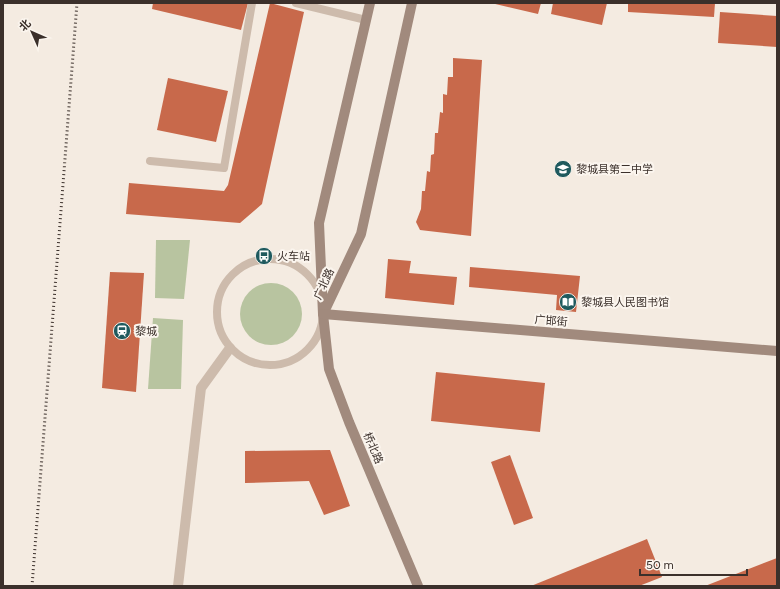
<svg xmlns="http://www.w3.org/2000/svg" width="780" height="589" font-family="Figtree,'Noto Sans SC',sans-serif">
	<rect width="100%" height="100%" fill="#f4ebe1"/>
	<g fill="#b8c4a0">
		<polygon points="156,240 190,240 184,299 155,298"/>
		<circle cx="271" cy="314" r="31"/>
		<polygon points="153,318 183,320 181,389 148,389"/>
	</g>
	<g fill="#c8694b">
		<polygon points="153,3 248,3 241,30 152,9"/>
		<polygon points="270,3 304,12 262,204 240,223 126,214 129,183 224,191 228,185"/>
		<polygon points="491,3 541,3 538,14"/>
		<polygon points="553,3 607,3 602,25 551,14"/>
		<polygon points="628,3 715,3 714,17 628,12"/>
		<polygon points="720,12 777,16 777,47 718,43"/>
		<polygon points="453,58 482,60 471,236 420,230 416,222 421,209 422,191 425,191 427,171 430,172 431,155 434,154 435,133 438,133 440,112 443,113 443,94 447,95 448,77 453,77"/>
		<polygon points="168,78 228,91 216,142 157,130"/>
		<polygon points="388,259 411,261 409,273 457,277 454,305 385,298"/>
		<polygon points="470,267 580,276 576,312 556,310 557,295 469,287"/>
		<polygon points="110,272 144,273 136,392 102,388"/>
		<polygon points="436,372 545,383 540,432 431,421"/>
		<polygon points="330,450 350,506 324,515 309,481 245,483 245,451"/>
		<polygon points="510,455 533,518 514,525 491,462"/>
		<polygon points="647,539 662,577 639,586 531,586"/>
		<polygon points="777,558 777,586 705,586"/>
	</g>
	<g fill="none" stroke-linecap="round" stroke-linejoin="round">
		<g stroke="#cdbbac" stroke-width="8">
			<polyline points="296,3 366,20"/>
			<polyline points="150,161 224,168 252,3"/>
			<circle cx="270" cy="312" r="53"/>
		</g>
		<polyline stroke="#cdbbac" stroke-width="10" points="178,586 201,388 230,348"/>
		<g stroke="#a18a7d" stroke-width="10">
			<polyline points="370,3 319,223 323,314 329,369 349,422 418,586"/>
			<polyline points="324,312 361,234 412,3"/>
			<polyline points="323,314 777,351"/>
		</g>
		<polyline stroke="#3b302b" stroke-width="3" stroke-dasharray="1 3" stroke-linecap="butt" points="32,586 77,3"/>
	</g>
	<defs>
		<symbol id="school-disc" viewBox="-11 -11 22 22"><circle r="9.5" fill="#1f5a5e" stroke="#fbf5ee"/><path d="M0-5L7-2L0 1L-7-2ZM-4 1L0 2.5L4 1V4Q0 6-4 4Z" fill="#fff"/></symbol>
		<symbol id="bus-disc" viewBox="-11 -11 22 22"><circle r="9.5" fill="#1f5a5e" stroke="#fbf5ee"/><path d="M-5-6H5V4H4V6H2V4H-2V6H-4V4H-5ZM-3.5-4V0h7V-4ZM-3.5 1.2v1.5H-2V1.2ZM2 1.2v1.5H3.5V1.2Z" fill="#fff"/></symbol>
		<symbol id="library-disc" viewBox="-11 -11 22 22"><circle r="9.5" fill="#1f5a5e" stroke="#fbf5ee"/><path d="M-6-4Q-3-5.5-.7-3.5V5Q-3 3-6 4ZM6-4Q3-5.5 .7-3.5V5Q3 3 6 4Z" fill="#fff"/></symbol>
		<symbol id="station-disc" viewBox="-11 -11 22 22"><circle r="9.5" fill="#1f5a5e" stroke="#fbf5ee"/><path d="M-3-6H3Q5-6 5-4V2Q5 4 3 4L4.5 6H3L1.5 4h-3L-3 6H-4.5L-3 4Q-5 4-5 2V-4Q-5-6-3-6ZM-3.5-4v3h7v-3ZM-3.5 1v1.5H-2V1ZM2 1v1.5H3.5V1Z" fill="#fff"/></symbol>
	</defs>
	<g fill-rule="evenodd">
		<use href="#school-disc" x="553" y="159" width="20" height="20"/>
		<use href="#bus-disc" x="254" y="246" width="20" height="20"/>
		<use href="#library-disc" x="558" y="292" width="20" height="20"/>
		<use href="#station-disc" x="112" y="321" width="20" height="20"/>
	</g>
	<g text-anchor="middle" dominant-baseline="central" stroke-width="4" stroke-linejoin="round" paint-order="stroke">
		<g font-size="11" fill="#3b302b" stroke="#fbf5ee" text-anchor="start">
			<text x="576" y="169">黎城县第二中学</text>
			<text x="277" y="256">火车站</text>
			<text x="581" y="302">黎城县人民图书馆</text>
			<text x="135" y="331">黎城</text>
		</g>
		<g font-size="11" fill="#3b302b" stroke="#fbf5ee">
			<text transform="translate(324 284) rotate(-65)">广北路</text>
			<text transform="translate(551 321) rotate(5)">广邯街</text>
			<text transform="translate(373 448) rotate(67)">桥北路</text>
		</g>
	</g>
	<rect width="780" height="589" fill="none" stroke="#3b302b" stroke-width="8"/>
	<g transform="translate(32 32) rotate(315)" stroke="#fbf5ee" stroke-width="3" paint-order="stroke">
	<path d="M0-3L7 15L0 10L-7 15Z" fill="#3b302b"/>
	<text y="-6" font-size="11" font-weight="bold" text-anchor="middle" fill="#3b302b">北</text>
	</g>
	<path d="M640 569v6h107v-6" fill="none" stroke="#3b302b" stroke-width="2"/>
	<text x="646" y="569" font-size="12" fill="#3b302b" stroke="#fbf5ee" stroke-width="3" paint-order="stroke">50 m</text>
</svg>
